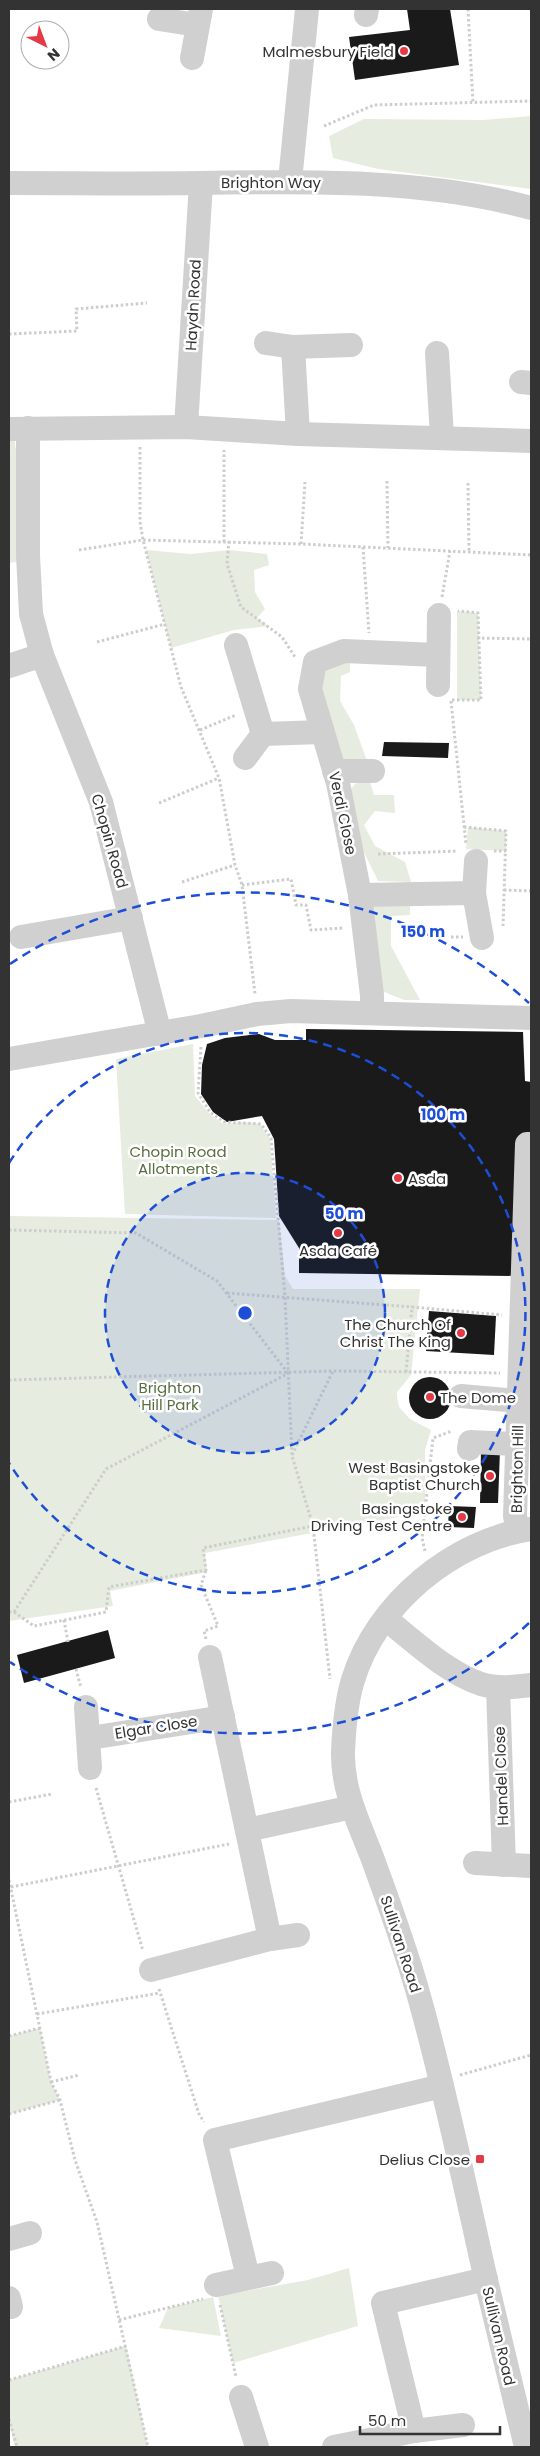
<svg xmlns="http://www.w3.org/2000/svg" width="540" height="2456" font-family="Poppins,sans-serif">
	<rect width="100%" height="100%" fill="#fff"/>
	<g fill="#e6ecdf">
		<polygon points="531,116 531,189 378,169 333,158 329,136 364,119 483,120"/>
		<polygon points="14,437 32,559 9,563 9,438"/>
		<polygon points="146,550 191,554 229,550 267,554 269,565 254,570 255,592 265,609 257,618 268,626 234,630 171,648"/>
		<polygon points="457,611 478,613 481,700 457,700"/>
		<polygon points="350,658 350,672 341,676 340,701 354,725 367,761 340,760 321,703 320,671"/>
		<polygon points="369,779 374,795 394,795 395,813 375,811 364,825 375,846 405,862 411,882 378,881 358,840 347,794 355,784"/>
		<polygon points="468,827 506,831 506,851 466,849"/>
		<polygon points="366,895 410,900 410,915 391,916 391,946 420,1000 404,1000 377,989"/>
		<polygon points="193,1044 195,1096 209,1113 223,1124 245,1122 260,1124 270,1139 276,1218 125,1214 116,1059"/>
		<polygon points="9,1216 279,1220 285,1276 293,1289 420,1289 411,1375 397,1392 397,1397 399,1407 410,1419 431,1430 425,1450 425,1512 205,1553 207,1572 110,1591 113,1606 9,1621"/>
		<polygon points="40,2028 51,2082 60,2100 9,2114 9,2036"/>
		<polygon points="349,2268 358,2326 233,2363 218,2296 308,2280"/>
		<polygon points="213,2297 221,2336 159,2328 168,2308"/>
		<polygon points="126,2346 148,2447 15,2447 9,2422 9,2380"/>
	</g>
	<g fill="#1a1a1a">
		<polygon points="407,9 450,9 459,65 355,80 349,37 410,30"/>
		<polygon points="384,742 449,743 448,758 382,756"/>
		<polygon points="306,1029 523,1032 525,1081 531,1082 531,1137 518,1276 299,1273 299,1248 279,1216 274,1139 262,1116 227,1122 213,1112 201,1094 202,1065 207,1044 225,1038 259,1034 275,1040 306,1040"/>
		<polygon points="429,1311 496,1316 494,1355 426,1351"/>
		<circle cx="430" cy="1398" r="21"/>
		<polygon points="481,1450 500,1450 498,1503 480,1503"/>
		<polygon points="449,1506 476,1507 474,1528 448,1527"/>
		<polygon points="108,1630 115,1658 24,1683 17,1655"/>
	</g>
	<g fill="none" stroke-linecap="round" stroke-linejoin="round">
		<g stroke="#cdcdcd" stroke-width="3" stroke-dasharray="2.5 2.5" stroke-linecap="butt">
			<polyline points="468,9 473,103"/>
			<polyline points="324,126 374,105 531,101"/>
			<polyline points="9,334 77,331 76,309 147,303"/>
			<polyline points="140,447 140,522 143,540 181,687 219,778 235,865 242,885 255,994"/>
			<polyline points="387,481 388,548"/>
			<polyline points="468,483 469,551"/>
			<polyline points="229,541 227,564 241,607 282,637 295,657"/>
			<polyline points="224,542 224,450"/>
			<polyline points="301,544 305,482"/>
			<polyline points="363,547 369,633"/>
			<polyline points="79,550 143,540 301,544 531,555"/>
			<polyline points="442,597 450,551"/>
			<polyline points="477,638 531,639"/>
			<polyline points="97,642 165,624"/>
			<polyline points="452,700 481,700 478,613 458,611"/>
			<polyline points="451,701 466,844"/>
			<polyline points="200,730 236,715"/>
			<polyline points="159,803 219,778"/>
			<polyline points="464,827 506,831 503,926"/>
			<polyline points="494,851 506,851"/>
			<polyline points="378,854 458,851"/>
			<polyline points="182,882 235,865"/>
			<polyline points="242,885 291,879 296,905 306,905 311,930 344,928"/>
			<polyline points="504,890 531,891"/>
			<polyline points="451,937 463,937"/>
			<polyline points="201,1047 198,1093 210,1112 224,1122 261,1124 271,1138 285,1297 292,1456 313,1526 330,1679"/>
			<polyline points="9,1230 136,1233 217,1281 288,1373"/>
			<polyline points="227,1293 412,1307"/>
			<polyline points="406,1372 412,1307 502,1315"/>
			<polyline points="9,1380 333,1371 500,1373"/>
			<polyline points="292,1455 333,1371"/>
			<polyline points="425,1551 422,1538 433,1438 452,1431"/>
			<polyline points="9,1612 14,1612 106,1469 287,1374"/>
			<polyline points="14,1612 34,1626 106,1612 109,1587 206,1570 203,1548 313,1526"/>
			<polyline points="64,1620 68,1642"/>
			<polyline points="206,1639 204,1631 218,1626 201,1585 206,1570"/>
			<polyline points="76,1669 81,1688"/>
			<polyline points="96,1788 143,1951"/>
			<polyline points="9,1802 52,1794"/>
			<polyline points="9,1880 51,2082 60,2100 75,2160 97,2222 148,2447"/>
			<polyline points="11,1887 229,1844"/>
			<polyline points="159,1989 199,2114 204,2122"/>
			<polyline points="37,2014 160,1993"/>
			<polyline points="9,2036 40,2028"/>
			<polyline points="460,2075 531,2055"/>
			<polyline points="51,2082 79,2075"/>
			<polyline points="9,2114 60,2100"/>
			<polyline points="220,2305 236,2377"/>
			<polyline points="119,2320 203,2299"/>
			<polyline points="9,2380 126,2346"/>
			<polyline points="9,2419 17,2447"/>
		</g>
		<g stroke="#d0d0d0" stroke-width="24">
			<polyline points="366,15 367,9"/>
			<polyline points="159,19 197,25"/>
			<polyline points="192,58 201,9"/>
			<polyline points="290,181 307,9"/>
			<path d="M9 183C72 183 135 184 199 183 307 181 426 179 531 208"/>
			<polyline points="266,343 293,347 351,345"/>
			<polyline points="293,347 298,434"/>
			<polyline points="437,353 442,437"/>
			<polyline points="521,382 531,383"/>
			<polyline points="186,427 201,183"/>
			<polyline points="28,428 28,555 31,614 42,655 101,802 160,1034"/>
			<polyline points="9,429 186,427 298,434 531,441"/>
			<polyline points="236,645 263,734 322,732"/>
			<polyline points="9,666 42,655"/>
			<polyline points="438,685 439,615"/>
			<polyline points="245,758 263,734"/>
			<polyline points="334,771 373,771"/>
			<polyline points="474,893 482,938"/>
			<polyline points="360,895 474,893 476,861"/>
			<polyline points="21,937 131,918"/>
			<polyline points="372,1013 372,995 360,895 338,783 310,689 315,662 344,651 437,655"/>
			<polyline points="9,1059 201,1026 257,1014 291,1011 531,1018"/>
			<polyline points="461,1396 531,1402"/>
			<polyline points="469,1449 470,1442 517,1444"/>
			<polyline points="518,1531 515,1516 527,1144 531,1144"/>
			<path d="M386 1619C415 1642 446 1672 481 1684 497 1689 515 1687 531 1685"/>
			<polyline points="210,1657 270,1939"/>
			<polyline points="498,1687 504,1865"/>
			<polyline points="86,1707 90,1768"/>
			<polyline points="90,1738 223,1717"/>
			<polyline points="247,1830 352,1807"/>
			<polyline points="475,1863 531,1866"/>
			<polyline points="151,1970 270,1939 298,1935"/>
			<polyline points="9,2239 30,2233"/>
			<polyline points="248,2277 215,2140 442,2086"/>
			<polyline points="216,2285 272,2273"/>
			<polyline points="9,2298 11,2307"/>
			<polyline points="241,2397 257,2447"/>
			<polyline points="414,2431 463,2425"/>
			<polyline points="334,2447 414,2431 383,2303 486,2279"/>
			<path d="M526 2447C513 2391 499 2336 486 2280 465 2187 446 2093 420 2000 407 1952 389 1904 372 1857 359 1823 342 1790 343 1752 344 1729 346 1702 353 1680 376 1604 453 1540 531 1529"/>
		</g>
	</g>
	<circle cx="245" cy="1313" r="140" fill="#1d4ed8" fill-opacity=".12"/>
	<g fill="none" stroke="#1d4ed8" stroke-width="2.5" stroke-dasharray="9 6">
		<circle cx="245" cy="1313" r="140"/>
		<path d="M9 1163A280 280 0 1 1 9 1463"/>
		<path d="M529 1623A421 421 0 0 1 10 1662M10 964A421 421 0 0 1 529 1003"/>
	</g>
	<g fill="#e63946" stroke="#fff" stroke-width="2">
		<circle cx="404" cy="51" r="5"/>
		<circle cx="398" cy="1178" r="5"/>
		<circle cx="338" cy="1233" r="5"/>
		<circle cx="461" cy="1333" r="5"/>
		<circle cx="430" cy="1397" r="5"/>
		<circle cx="490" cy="1476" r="5"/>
		<circle cx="462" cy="1517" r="5"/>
		<rect x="475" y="2154" width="10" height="10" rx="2.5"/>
	</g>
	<g text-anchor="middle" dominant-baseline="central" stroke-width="5" stroke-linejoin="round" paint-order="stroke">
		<g font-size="15" fill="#333" stroke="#fff" text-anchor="end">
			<text x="394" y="51">Malmesbury Field</text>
			<text x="408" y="1178" text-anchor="start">Asda</text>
			<text x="338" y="1250" text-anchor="middle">Asda Café</text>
			<text x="451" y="1324">The Church Of<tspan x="451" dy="17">Christ The King</tspan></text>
			<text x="440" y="1397" text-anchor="start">The Dome</text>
			<text x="480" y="1467">West Basingstoke<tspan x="480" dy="17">Baptist Church</tspan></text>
			<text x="452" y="1508">Basingstoke<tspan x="452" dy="17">Driving Test Centre</tspan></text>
			<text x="470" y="2159">Delius Close</text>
		</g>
		<g font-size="15" fill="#333" stroke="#fff">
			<text x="271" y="182">Brighton Way</text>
			<text transform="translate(193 305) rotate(-87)">Haydn Road</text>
			<text transform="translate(343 813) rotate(78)">Verdi Close</text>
			<text transform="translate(110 841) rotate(74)">Chopin Road</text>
			<text transform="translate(517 1469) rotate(-89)">Brighton Hill</text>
			<text transform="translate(156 1727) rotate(-9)">Elgar Close</text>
			<text transform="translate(501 1776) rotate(-92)">Handel Close</text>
			<text transform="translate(401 1944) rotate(72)">Sullivan Road</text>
			<text transform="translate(499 2336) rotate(77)">Sullivan Road</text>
		</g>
		<g font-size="15" fill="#56703f" stroke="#fff">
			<text x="178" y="1151">Chopin Road<tspan x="178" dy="17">Allotments</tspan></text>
			<text x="170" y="1387">Brighton<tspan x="170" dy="17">Hill Park</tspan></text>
		</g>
	</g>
	<circle cx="245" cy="1313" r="8" fill="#1d4ed8" stroke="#fff" stroke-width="2.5"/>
	<g font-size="15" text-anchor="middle" font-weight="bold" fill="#1d4ed8" stroke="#fff" stroke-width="5" stroke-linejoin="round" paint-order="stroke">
		<text x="423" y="937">150 m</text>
		<text x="443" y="1120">100 m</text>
		<text x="344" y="1219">50 m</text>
	</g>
	<rect width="540" height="2456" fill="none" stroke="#333333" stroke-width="20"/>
	<g transform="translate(45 45) rotate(138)"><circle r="24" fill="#ffffff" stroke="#adadad"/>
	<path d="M0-4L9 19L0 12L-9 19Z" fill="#e63946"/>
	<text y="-8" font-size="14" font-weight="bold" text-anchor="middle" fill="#333333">N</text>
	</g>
	<path d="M360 2426v8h140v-8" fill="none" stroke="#333333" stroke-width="2.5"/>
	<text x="368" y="2426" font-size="15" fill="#333333" stroke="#ffffff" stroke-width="4" paint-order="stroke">50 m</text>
</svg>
